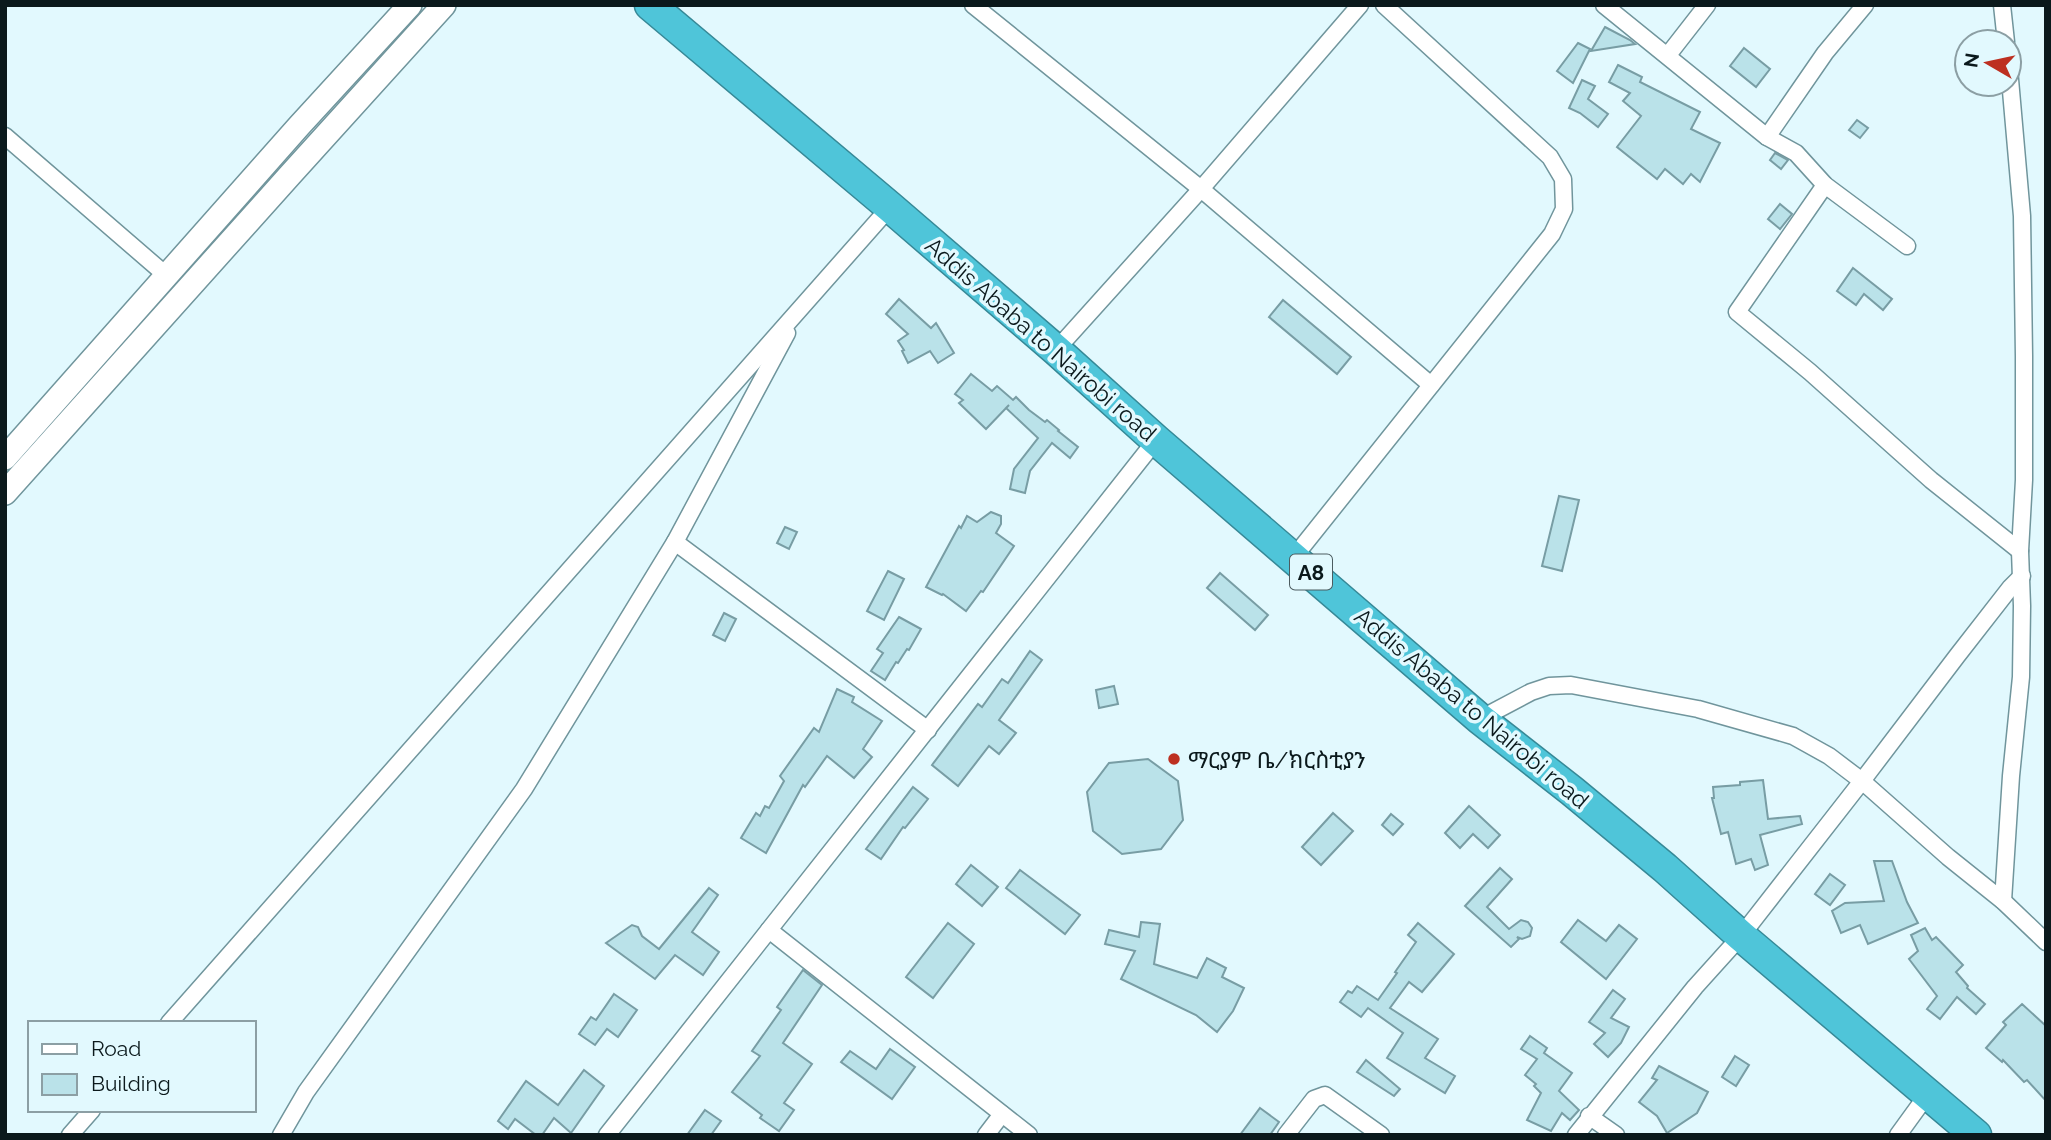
<svg xmlns="http://www.w3.org/2000/svg" width="2051" height="1140" font-family="Raleway,'Noto Sans Ethiopic',sans-serif">
	<rect width="100%" height="100%" fill="#e2f9fe"/>
	<g fill="#bae2e9" stroke="#789da4" stroke-width="2">
		<polygon points="1605,27 1630,40 1635,44 1591,51"/>
		<polygon points="1578,43 1590,49 1573,83 1557,71"/>
		<polygon points="1744,48 1770,69 1756,87 1730,66"/>
		<polygon points="1618,65 1642,77 1640,82 1700,112 1691,129 1720,143 1700,182 1691,174 1683,184 1665,169 1657,179 1617,147 1641,116 1623,101 1630,93 1609,82"/>
		<polygon points="1582,80 1595,86 1588,99 1608,114 1598,127 1580,113 1569,108"/>
		<polygon points="1857,120 1868,128 1860,138 1849,130"/>
		<polygon points="1775,153 1788,160 1781,169 1770,160"/>
		<polygon points="1780,204 1792,214 1780,229 1768,219"/>
		<polygon points="1853,268 1892,299 1883,310 1864,294 1856,305 1837,291"/>
		<polygon points="899,299 931,328 936,323 954,353 938,363 930,351 908,363 902,351 904,350 898,341 908,334 886,314"/>
		<polygon points="1283,300 1351,357 1337,374 1269,317"/>
		<polygon points="971,374 992,391 997,386 1013,400 1016,397 1029,410 1045,422 1047,420 1059,430 1058,431 1078,447 1070,458 1052,443 1030,471 1025,493 1010,489 1014,469 1038,438 1006,408 1009,405 986,429 959,403 963,400 955,394"/>
		<polygon points="1559,496 1579,500 1562,571 1542,566"/>
		<polygon points="991,512 1001,516 1001,524 996,533 1014,546 983,592 981,591 966,611 943,594 942,595 926,587 959,526 961,528 967,516 977,522"/>
		<polygon points="785,527 797,532 789,549 777,543"/>
		<polygon points="888,571 904,579 884,620 867,611"/>
		<polygon points="1220,573 1268,615 1255,630 1207,588"/>
		<polygon points="724,613 736,619 725,641 713,635"/>
		<polygon points="899,617 921,629 909,650 907,649 898,663 896,662 885,680 871,671 883,653 877,649"/>
		<polygon points="1030,651 1042,660 999,720 1016,733 999,754 989,746 958,786 932,765 978,704 982,707 1002,679 1008,683"/>
		<polygon points="1114,686 1118,704 1099,708 1096,690"/>
		<polygon points="837,689 854,697 852,702 882,721 863,749 872,757 854,778 827,756 805,787 803,785 766,853 741,838 756,813 760,816 765,806 769,808 784,781 780,776 814,728 819,732"/>
		<polygon points="1148,759 1178,781 1183,820 1161,849 1122,854 1093,831 1087,792 1109,763"/>
		<polygon points="1763,780 1768,819 1800,816 1802,824 1760,835 1768,865 1755,870 1751,859 1736,864 1728,832 1721,834 1712,798 1714,798 1713,787 1740,785 1740,782"/>
		<polygon points="913,787 928,799 905,828 903,827 881,859 866,849"/>
		<polygon points="1469,806 1500,835 1488,848 1473,834 1460,848 1445,833"/>
		<polygon points="1333,813 1353,831 1321,865 1302,847"/>
		<polygon points="1391,814 1403,824 1393,835 1382,825"/>
		<polygon points="1874,861 1892,861 1907,902 1918,923 1868,944 1860,925 1841,933 1832,911 1845,903 1884,901"/>
		<polygon points="971,865 998,887 982,906 956,884"/>
		<polygon points="1500,868 1512,879 1487,907 1509,929 1521,920 1528,922 1532,928 1530,936 1522,939 1517,937 1519,939 1511,947 1465,906"/>
		<polygon points="1020,870 1080,915 1065,934 1006,888"/>
		<polygon points="1830,874 1845,885 1830,905 1815,894"/>
		<polygon points="709,888 718,895 692,932 719,952 703,975 675,955 655,979 606,943 632,925 638,927 642,936 659,949"/>
		<polygon points="1578,920 1606,941 1619,925 1637,939 1606,979 1561,942"/>
		<polygon points="1141,922 1160,924 1154,964 1197,978 1207,958 1226,968 1222,977 1244,988 1233,1011 1217,1032 1196,1015 1121,979 1135,951 1105,944 1109,930 1139,937"/>
		<polygon points="948,923 974,944 933,998 906,977"/>
		<polygon points="1418,923 1454,954 1422,992 1409,982 1390,1008 1438,1039 1425,1058 1455,1076 1445,1093 1387,1058 1403,1033 1368,1008 1361,1017 1340,1002 1348,991 1352,993 1357,986 1378,1000 1397,973 1395,972 1416,942 1408,935"/>
		<polygon points="1925,928 1932,940 1936,937 1963,965 1956,972 1968,986 1967,988 1985,1004 1976,1014 1957,997 1940,1019 1927,1009 1937,996 1909,959 1918,951 1911,935"/>
		<polygon points="803,970 822,985 783,1043 812,1064 784,1103 794,1110 779,1131 760,1118 762,1115 732,1092 760,1056 752,1051 781,1010 777,1007"/>
		<polygon points="1613,990 1625,999 1611,1018 1629,1027 1621,1043 1608,1057 1594,1044 1605,1033 1589,1022"/>
		<polygon points="614,994 637,1010 618,1037 607,1029 595,1045 579,1034 591,1017 596,1020"/>
		<polygon points="2022,1004 2046,1026 2046,1101 2027,1080 2024,1082 2003,1060 2002,1062 1986,1048 2006,1025 2003,1022"/>
		<polygon points="1530,1036 1547,1048 1544,1053 1572,1073 1559,1091 1579,1110 1570,1120 1562,1113 1551,1131 1527,1120 1541,1093 1534,1086 1536,1084 1525,1075 1537,1059 1521,1049"/>
		<polygon points="890,1049 915,1067 892,1099 841,1062 850,1051 876,1069"/>
		<polygon points="1735,1056 1749,1065 1736,1086 1722,1077"/>
		<polygon points="1366,1060 1400,1089 1394,1096 1357,1072"/>
		<polygon points="1659,1066 1708,1092 1697,1113 1667,1133 1657,1116 1639,1102 1657,1080 1652,1078"/>
		<polygon points="584,1070 604,1086 571,1133 554,1118 542,1135 536,1135 515,1119 508,1129 498,1121 526,1081 558,1105"/>
		<polygon points="1260,1108 1279,1122 1270,1135 1240,1135"/>
		<polygon points="705,1110 721,1121 711,1135 687,1135"/>
	</g>
	<g fill="none" stroke-linecap="round" stroke-linejoin="round">
		<defs>
			<g id="street">
				<polyline points="973,5 1201,189 1431,385"/>
				<polyline points="1604,5 1767,137 1796,153 1825,185 1907,246"/>
				<polyline points="2002,5 2006,42"/>
				<polyline points="1668,55 1707,5"/>
				<polyline points="5,136 167,276"/>
				<polyline points="1767,137 1825,53 1865,5"/>
				<polyline points="1825,185 1737,312 1810,372 1931,480 2020,551"/>
				<polyline points="1056,350 1201,189 1360,5"/>
				<polyline points="675,542 928,730"/>
				<polyline points="1294,557 1552,234 1564,209 1563,179 1550,157 1384,5"/>
				<polyline points="1480,719 1531,692 1549,686 1571,685 1698,709 1793,736 1829,756 1862,781 1948,857 2003,901 2046,942"/>
				<polyline points="2003,901 2011,776 2021,677 2022,606 2020,551 2024,480 2024,356 2022,216 2009,68"/>
				<polyline points="769,930 1029,1135"/>
				<polyline points="169,1023 890,207"/>
				<polyline points="1589,1116 1616,1135"/>
				<polyline points="70,1135 92,1110"/>
				<polyline points="281,1135 306,1092 524,789 675,542 787,333"/>
				<polyline points="607,1135 1156,440"/>
				<polyline points="986,1135 1002,1114"/>
				<polyline points="1286,1135 1314,1099 1325,1095 1381,1135"/>
				<polyline points="1576,1135 1695,987 1741,936 1862,781 1957,656 2010,588 2022,576"/>
				<polyline points="1898,1135 1927,1095"/>
			</g>
			<g id="secondary">
				<polyline points="5,458 299,126 410,5"/>
				<polyline points="5,493 290,175 444,5"/>
			</g>
			<polyline id="highway" points="650,5 890,207 1056,350 1156,440 1480,719 1572,791 1665,868 1741,936 1976,1135"/>
		</defs>
		<use href="#street" stroke="#70959c" stroke-width="19"/>
		<use href="#secondary" stroke="#70959c" stroke-width="26"/>
		<use href="#highway" stroke="#378997" stroke-width="33"/>
		<use href="#street" stroke="#fff" stroke-width="16"/>
		<use href="#secondary" stroke="#fff" stroke-width="23"/>
		<use href="#highway" stroke="#4fc5d9" stroke-width="30"/>
	</g>
	<circle fill="#bd3021" stroke="#e2f9fe" stroke-width="2.5" cx="1174" cy="759" r="7"/>
	<g text-anchor="middle" dominant-baseline="central" stroke-width="7" stroke-linejoin="round" paint-order="stroke">
		<rect fill="#e2f9fe" stroke="#4c5c60" stroke-width="2" x="1290" y="554.5" width="42" height="35" rx="5"/>
		<g font-size="21" font-weight="bold" fill="#0b191c">
			<text x="1311" y="572">A8</text>
		</g>
		<g font-size="23" fill="#0b191c" stroke="#e2f9fe">
			<text transform="translate(1041 339) rotate(41)">Addis Ababa to Nairobi road</text>
			<text transform="translate(1472 708) rotate(40)">Addis Ababa to Nairobi road</text>
		</g>
		<g font-size="23" fill="#0b191c" stroke="#e2f9fe" text-anchor="start">
			<text x="1188" y="759">ማርያም ቤ/ክርስቲያን</text>
		</g>
	</g>
	<rect width="2051" height="1140" fill="none" stroke="#0b191c" stroke-width="14"/>
	<rect x="28" y="1021" width="228" height="91" fill="#e2f9fe" stroke="#8c9fa4" stroke-width="2"/>
	<rect x="42" y="1044" width="35" height="10" fill="#ffffff" stroke="#8c9fa4" stroke-width="2"/>
	<text x="91" y="1056" font-size="21" fill="#0b191c">Road</text>
	<rect x="42" y="1074" width="35" height="21" fill="#bae2e9" stroke="#8c9fa4" stroke-width="2"/>
	<text x="91" y="1091" font-size="21" fill="#0b191c">Building</text>
	<g transform="translate(1988 63) rotate(279)"><circle r="33" fill="#e2f9fe" stroke="#8c9fa4" stroke-width="2"/>
	<path d="M0-5L12 26L0 18L-12 26Z" fill="#bd3021"/>
	<text y="-10" font-size="19" font-weight="bold" text-anchor="middle" fill="#0b191c">N</text>
	</g>
</svg>
